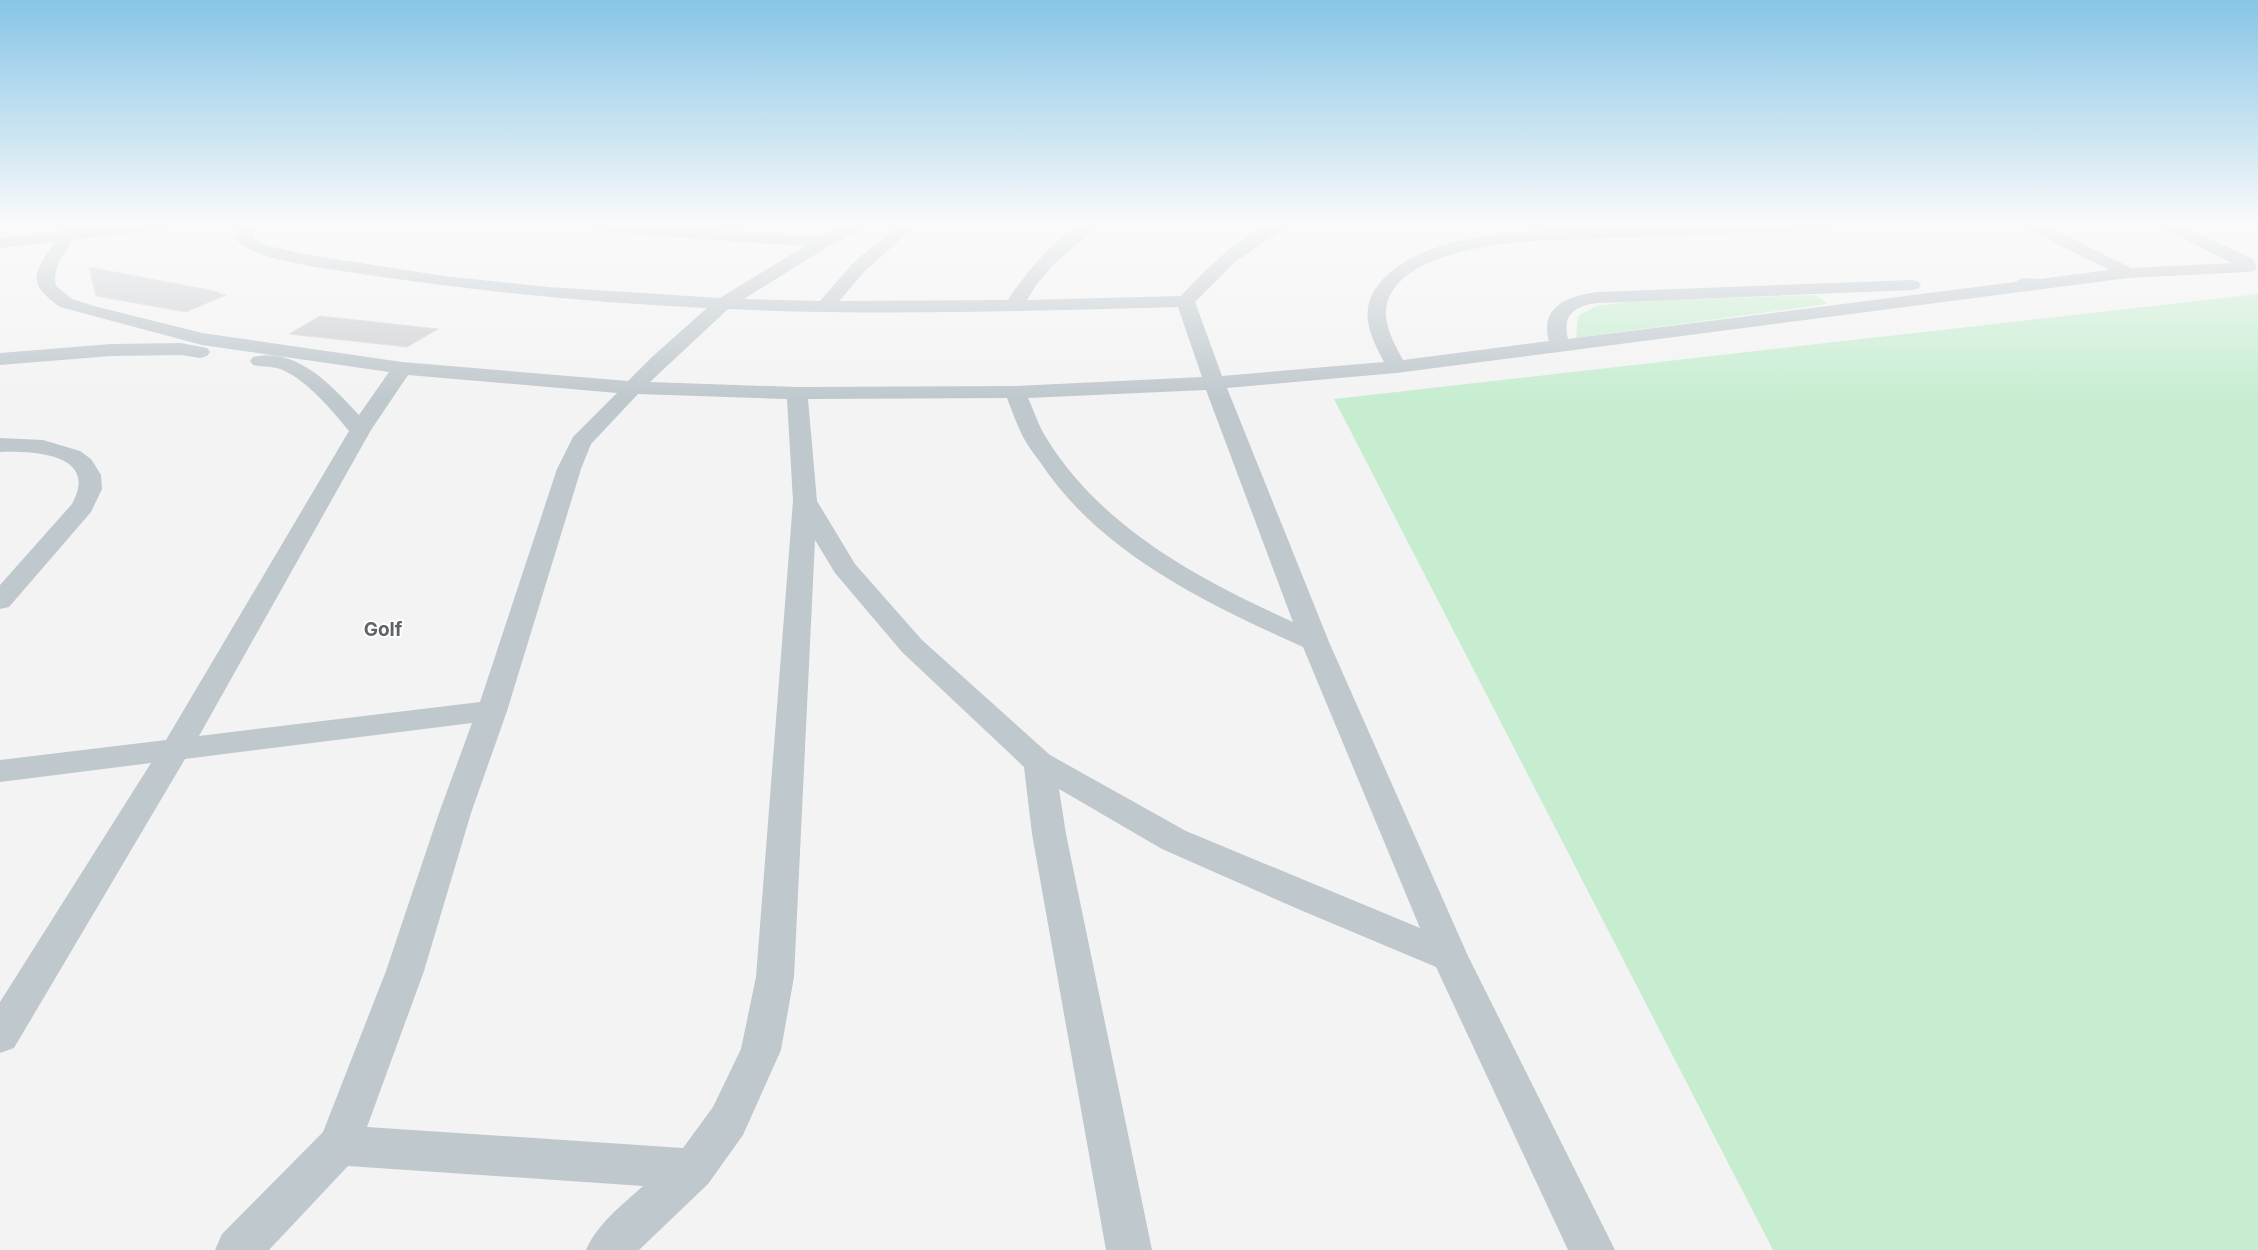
<svg xmlns="http://www.w3.org/2000/svg" width="2258" height="1250" font-family="Inter,sans-serif">
	<rect width="100%" height="100%" fill="#f4f3f3"/>
	<g fill="#c6edd0">
		<polygon points="2258,294 2258,1250 1773,1250 1334,399"/>
		<polygon points="1816,295 1828,304 1576,338 1578,316 1596,306 1633,301"/>
	</g>
	<g fill="#cdd0d4" stroke="#d7dadd">
		<polygon points="89,267 219,292 217,293 226,295 186,312 96,296"/>
		<polygon points="320,316 438,329 407,347 289,334"/>
	</g>
	<g fill="none" stroke-linecap="round" stroke-linejoin="round">
		<g fill="#bfc8cd" fill-rule="evenodd">
			<path d="M67 225H79L80 229 117 225H168L166 228 160 230 73 240C64 254 52 268 56 286L72 299 94 306 202 333 402 362 628 381 652 357 707 308C591 303 476 291 361 274 333 269 251 261 236 239L240 225H256L253 238 266 245 303 254 444 276 549 287 720 298 805 246 652 236 595 230 589 228 587 225H641L821 237 846 225H867L865 228 829 246 744 299 820 301 854 262 899 225H917L866 270 839 301 1008 300C1021 278 1056 237 1079 226 1085 223 1093 225 1099 225L1053 265 1036 285 1027 300 1181 296C1198 277 1246 229 1270 225 1277 224 1284 225 1290 225L1236 261 1195 302 1222 376 1384 362C1376 346 1365 327 1368 308 1373 274 1417 252 1447 244 1498 230 1552 230 1605 228 1681 226 1757 225 1833 225L1831 228 1825 230 1532 241C1491 244 1391 256 1386 310 1385 328 1395 345 1403 360L1549 341C1539 306 1569 296 1597 292L1912 280 1918 281 1921 285 1918 289 1912 290 1597 303C1575 306 1562 314 1568 339L2015 282 2023 278 2040 279 2109 270 2026 228 2024 225H2045L2131 268 2232 263 2162 228 2160 225H2181L2253 259 2257 267 2254 271 2248 272 2128 278 1396 373 1227 388 1329 642 1468 956 1615 1250H1568L1436 967 1298 909 1162 849 1059 789 1066 834 1152 1250H1106L1032 834 1024 767 902 652 835 573 815 540 794 977 781 1050 743 1135 708 1184 639 1250H586C598 1223 621 1206 643 1186L348 1166 269 1250H215L222 1234 323 1132 386 971 439 813 472 723 185 759 14 1048 0 1053V1002L151 763 0 782V760L166 740 349 431C332 410 305 378 280 369 271 366 262 367 253 365L250 361 253 357C297 346 333 387 359 415L389 372 202 345 60 307C25 282 34 273 55 242L0 248V238L63 231ZM1178 307 1202 377 1015 386 797 387 650 382 728 309C878 316 1028 311 1178 307ZM408 375 617 393 573 437 557 469 480 702 199 736 371 430ZM1206 390 1293 622C1200 580 1102 528 1047 439 1039 427 1034 411 1028 398ZM638 394 787 399 793 501 756 977 741 1049 713 1107 683 1148 367 1127 424 971 471 813 507 711 581 469 591 444ZM1007 398C1012 411 1017 425 1023 437 1028 446 1034 454 1040 462 1101 554 1206 603 1303 647L1420 928 1186 831 1050 755 922 640 855 564 817 501 808 399Z"/>
			<polygon points="181,343 207,348 210,352 207,356 200,358 181,355 111,356 0,365 0,353 111,344"/>
			<path d="M0 438 43 440 80 451 91 459 101 475 102 489 91 512 9 607 0 609V585L72 504C100 453 32 451 0 452Z"/>
		</g>
	</g>
	<linearGradient id="sky" x2="0" y2="1"><stop stop-color="#87c5e7"/><stop offset="0.56" stop-color="#fafafa"/><stop offset="1" stop-color="#fafafa" stop-opacity="0"/></linearGradient>
	<rect width="2258" height="400" fill="url(#sky)"/>
	<g text-anchor="middle" dominant-baseline="central" stroke-width="4" stroke-linejoin="round" paint-order="stroke">
		<g font-size="19" font-weight="bold" fill="#5f6467" stroke="#fff">
			<text x="383" y="629">Golf</text>
		</g>
	</g>
</svg>
